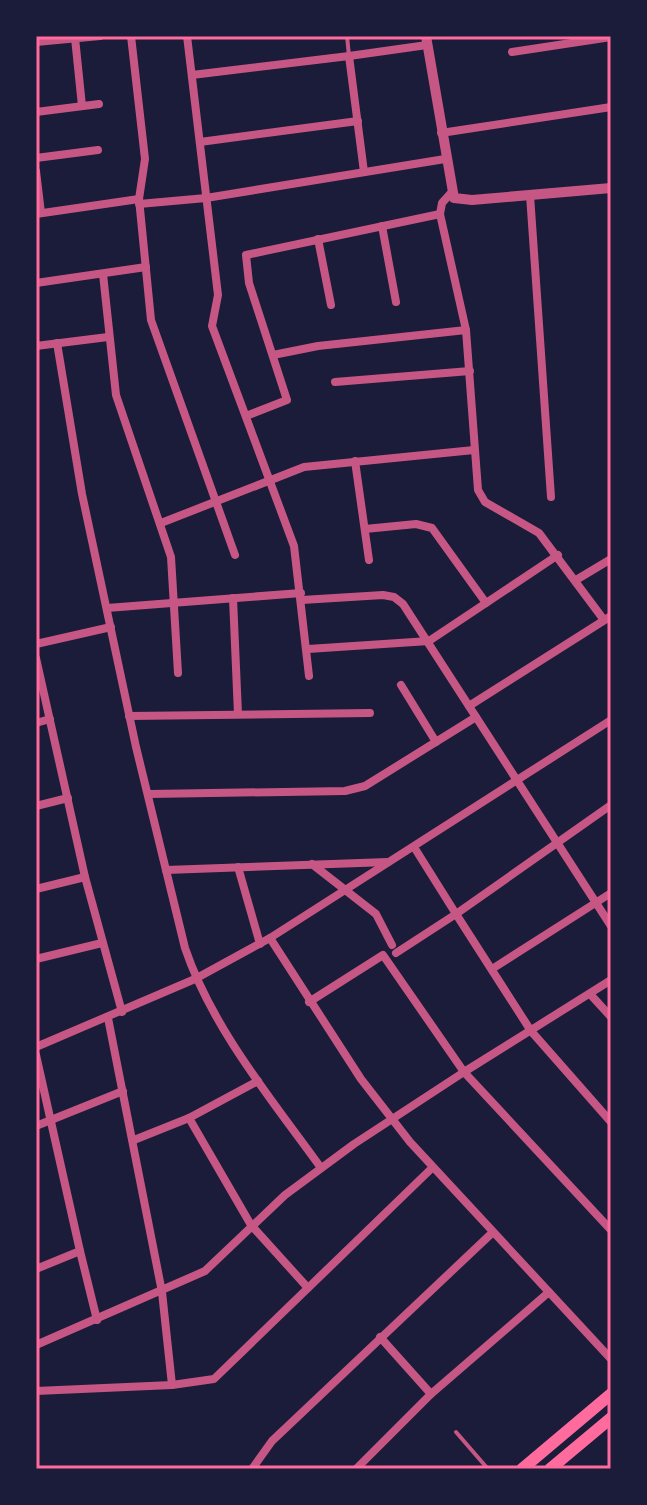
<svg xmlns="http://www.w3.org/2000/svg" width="647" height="1505" font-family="'Work Sans',sans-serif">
	<rect width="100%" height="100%" fill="#1b1b3a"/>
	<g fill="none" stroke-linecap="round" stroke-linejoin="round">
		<g stroke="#c65784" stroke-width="4">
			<polyline points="347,36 349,56"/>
			<polyline points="456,1432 488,1469"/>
		</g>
		<g stroke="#c65784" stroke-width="8">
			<polyline points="131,36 145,159 139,199 151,320 235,555"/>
			<polyline points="187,36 218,295 212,326 294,546 309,676"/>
			<polyline points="75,38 82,106"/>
			<polyline points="36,42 100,36"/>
			<polyline points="512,52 611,37"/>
			<polyline points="192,75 349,56"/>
			<polyline points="36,112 99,104"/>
			<polyline points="441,133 611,107"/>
			<polyline points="200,142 358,121"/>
			<polyline points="36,158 98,150"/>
			<polyline points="36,171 41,213"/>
			<polyline points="364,172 349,56 427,45"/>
			<polyline points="451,193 442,203 440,214 466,330 478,490 485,502 539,533 604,620"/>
			<polyline points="530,195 551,497"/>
			<polyline points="139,204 206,198 445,159"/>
			<polyline points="36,214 139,199"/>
			<polyline points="382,226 396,302"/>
			<polyline points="318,239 331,305"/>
			<polyline points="103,274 116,395 171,557 178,673"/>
			<polyline points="36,283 146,267"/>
			<path d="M57 343 82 494 136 747 185 948C212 1028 272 1100 321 1168"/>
			<polyline points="36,346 108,337"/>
			<polyline points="273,355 318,346 466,330"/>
			<polyline points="335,382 470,371"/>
			<polyline points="246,416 287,400 249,283 246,255 440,214"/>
			<polyline points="355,461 369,560"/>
			<polyline points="161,523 304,467 474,450"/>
			<polyline points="365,529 416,524 432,528 486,603"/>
			<polyline points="576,580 611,559"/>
			<polyline points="233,598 238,714"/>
			<polyline points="302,600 383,595 394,597 403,604 611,926"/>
			<polyline points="107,608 301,593"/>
			<polyline points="36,644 111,627"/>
			<polyline points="308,649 429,641 558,555"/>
			<polyline points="36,658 85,877 122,1012"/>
			<polyline points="401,685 436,742"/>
			<polyline points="469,706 611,616"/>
			<polyline points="129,716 370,713"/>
			<polyline points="36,723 50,719"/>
			<polyline points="149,794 345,791 365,786 476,717"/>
			<polyline points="36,806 68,798"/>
			<polyline points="414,847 456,914 611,805"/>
			<polyline points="312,864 376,914 392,945"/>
			<polyline points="238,867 260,944"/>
			<polyline points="166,870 388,862"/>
			<polyline points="36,889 85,877"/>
			<polyline points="270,938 361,1079 410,1142 611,1359"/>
			<polyline points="396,953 456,914 531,1031 611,1122"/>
			<polyline points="36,959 102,943"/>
			<polyline points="492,969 611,893"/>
			<polyline points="590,994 611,1017"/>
			<polyline points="309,1002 383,955 464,1072 611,980"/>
			<polyline points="108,1018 162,1292 172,1385"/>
			<polyline points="36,1047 195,979 270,938 611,720"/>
			<polyline points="36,1055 80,1251 36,1269"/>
			<polyline points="189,1118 251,1225 308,1288"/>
			<polyline points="36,1126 123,1091"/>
			<polyline points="134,1140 189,1118 258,1081"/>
			<polyline points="80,1251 97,1320"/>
			<polyline points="380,1337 431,1394 549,1292"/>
			<polyline points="36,1345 205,1271 285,1195 354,1144 464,1072 611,1230"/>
			<polyline points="36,1391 172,1385 214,1379 432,1168"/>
			<polyline points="252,1469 272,1441 492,1233"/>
			<polyline points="356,1469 431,1394"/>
		</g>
		<polyline stroke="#c65784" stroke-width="10" points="426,36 454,198 472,200 611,188"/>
		<g stroke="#ff6b9d" stroke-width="12">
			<polyline points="522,1469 611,1394"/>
			<polyline points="550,1469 611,1418"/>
		</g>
	</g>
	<rect width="647" height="1505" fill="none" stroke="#1b1b3a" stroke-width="76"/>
	<rect x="38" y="38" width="571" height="1429" fill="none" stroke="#ff6b9d" stroke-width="3"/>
</svg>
